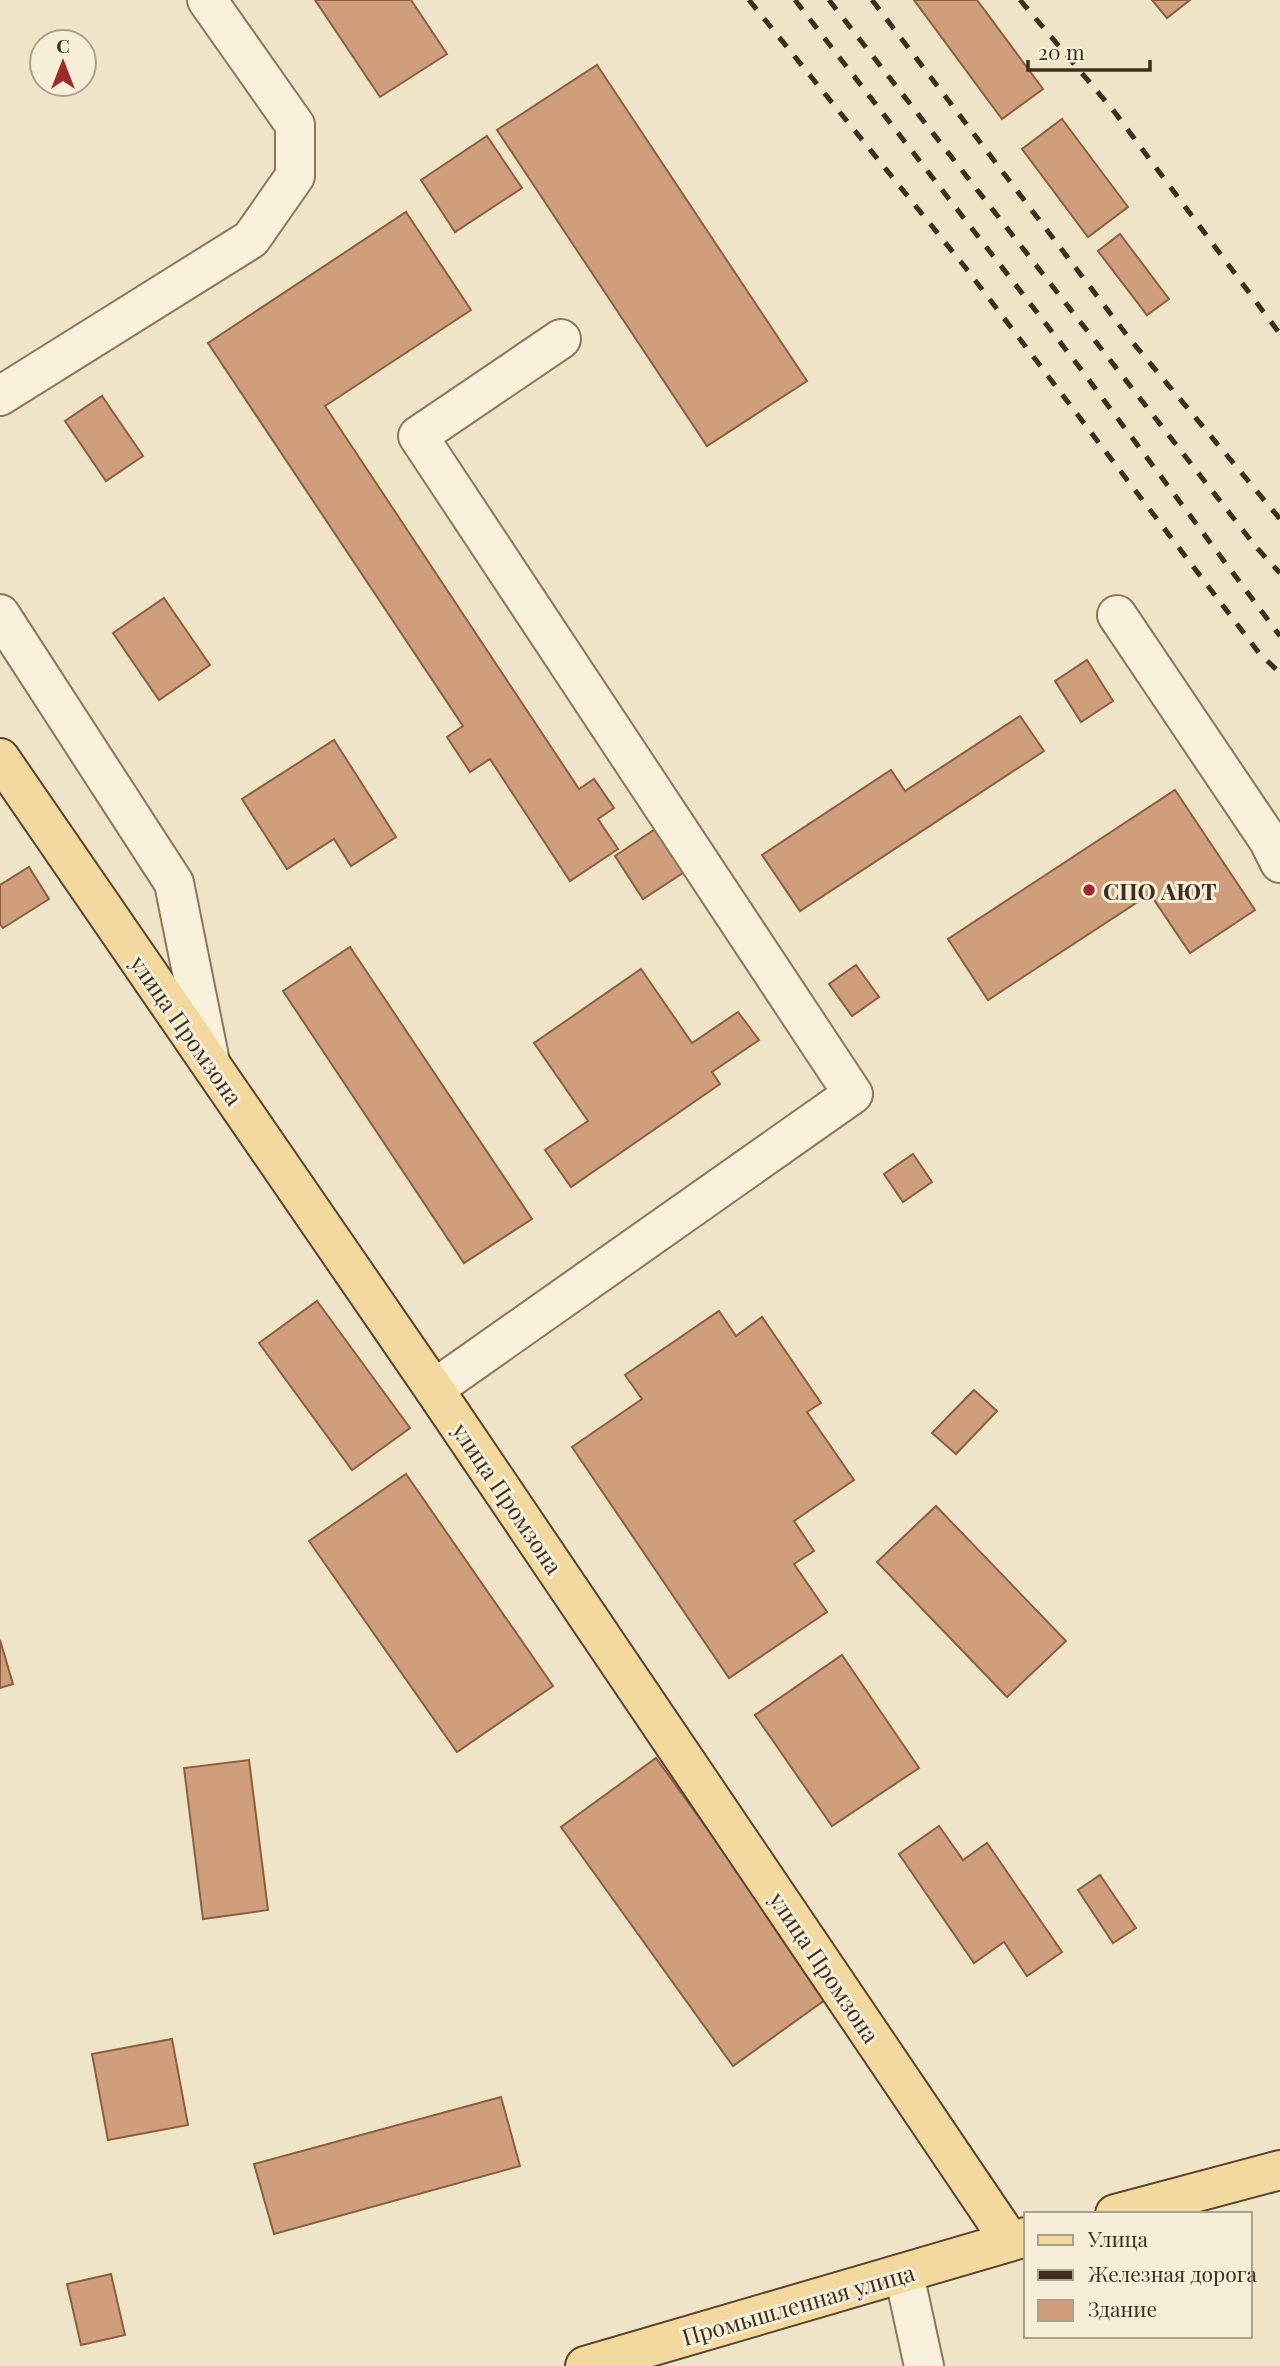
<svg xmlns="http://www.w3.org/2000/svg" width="1280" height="2366" font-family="'Playfair Display',serif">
	<rect width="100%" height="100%" fill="#f0e4c8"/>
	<g fill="#cf9f7d" stroke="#8d5f41" stroke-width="2">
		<polygon points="315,0 411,0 447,54 380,97"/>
		<polygon points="914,0 977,0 1043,89 1002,119"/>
		<polygon points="1152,0 1190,0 1167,18"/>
		<polygon points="597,65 807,381 707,446 497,130"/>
		<polygon points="1062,119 1128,207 1088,237 1022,149"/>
		<polygon points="487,136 522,188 455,232 421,180"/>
		<polygon points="406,212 471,310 325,406 579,789 594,779 614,808 598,819 618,849 570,881 490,759 470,772 447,737 463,726 208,343"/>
		<polygon points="1120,234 1169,299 1147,315 1098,251"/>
		<polygon points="102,396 143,456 106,481 65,421"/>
		<polygon points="164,598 210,665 159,700 113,633"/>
		<polygon points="1087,660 1113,701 1081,722 1055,681"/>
		<polygon points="1020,716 1044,751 800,911 762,855 891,770 905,791"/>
		<polygon points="334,740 396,837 351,866 334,839 287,869 242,799"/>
		<polygon points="1175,790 1255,910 1190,953 1150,894 988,1000 948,939"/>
		<polygon points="657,828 686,871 643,899 615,856"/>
		<polygon points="29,867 49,899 3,928 0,924 0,885"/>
		<polygon points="350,947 532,1219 464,1263 283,991"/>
		<polygon points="856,965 879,997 852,1016 829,984"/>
		<polygon points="641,969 692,1043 738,1012 759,1040 712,1072 720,1084 571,1187 545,1150 588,1121 534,1043"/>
		<polygon points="913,1154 932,1182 903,1202 884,1174"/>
		<polygon points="317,1301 410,1428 352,1470 259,1343"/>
		<polygon points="719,1311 736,1336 762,1317 821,1403 807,1412 854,1480 794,1521 814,1551 794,1564 827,1612 729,1678 572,1447 642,1399 625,1375"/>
		<polygon points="974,1390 997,1411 956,1454 932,1433"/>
		<polygon points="406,1474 553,1686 457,1752 309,1541"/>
		<polygon points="936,1506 1066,1641 1007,1697 877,1562"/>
		<polygon points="0,1640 13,1684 0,1688"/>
		<polygon points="842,1655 919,1768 832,1826 755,1715"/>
		<polygon points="656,1758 829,1997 733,2066 561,1827"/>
		<polygon points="249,1760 268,1910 203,1919 184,1768"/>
		<polygon points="939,1826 963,1860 987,1843 1062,1952 1027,1976 1004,1942 974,1963 899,1854"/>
		<polygon points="1100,1875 1136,1928 1113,1943 1078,1890"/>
		<polygon points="172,2039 188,2125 108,2140 92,2054"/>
		<polygon points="501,2097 520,2166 274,2234 254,2164"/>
		<polygon points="111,2274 125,2335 81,2345 67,2284"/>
	</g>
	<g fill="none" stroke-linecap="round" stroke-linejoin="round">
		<defs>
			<g id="minor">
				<polyline points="0,396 251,239 295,176 295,125 207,0"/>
				<polyline points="0,614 174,883 210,1062"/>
				<polyline points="1117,615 1269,841 1280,863"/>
				<polyline points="434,1389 853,1094 418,436 561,339"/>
				<polyline points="904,2274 924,2366"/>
			</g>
			<g id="major">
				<polyline points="0,758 434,1389 1010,2241"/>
				<polyline points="1115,2214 1280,2170"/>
				<polyline points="585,2366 1026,2237"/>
			</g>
		</defs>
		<use href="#minor" stroke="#8d765c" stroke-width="42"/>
		<use href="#major" stroke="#5b4430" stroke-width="42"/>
		<use href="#minor" stroke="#faf1dc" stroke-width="38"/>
		<use href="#major" stroke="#f3d9a0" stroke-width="38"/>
		<g stroke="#3d2e20" stroke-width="5" stroke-dasharray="12 12" stroke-linecap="butt">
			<polyline points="749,0 965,267 1259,653 1280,673"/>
			<polyline points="795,0 1080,368 1280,636"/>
			<polyline points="829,0 1256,547 1280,573"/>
			<polyline points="872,0 1129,338 1280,519"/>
			<polyline points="1020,0 1113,110 1280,334"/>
		</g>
	</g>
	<circle fill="#9e2a2b" stroke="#f7eed8" stroke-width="2.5" cx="1089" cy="890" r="7"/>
	<g text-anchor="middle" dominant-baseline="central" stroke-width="6" stroke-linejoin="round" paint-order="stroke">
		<g font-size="23" font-weight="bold" fill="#3d2e20" stroke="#f7eed8" text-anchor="start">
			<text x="1103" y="890">СПО АЮТ</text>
		</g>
		<g font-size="23" fill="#3d2e20" stroke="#f7eed8">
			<text transform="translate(187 1030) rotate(55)">улица Промзона</text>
			<text transform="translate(508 1498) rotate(56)">улица Промзона</text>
			<text transform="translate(825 1967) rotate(56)">улица Промзона</text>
			<text transform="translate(798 2304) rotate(-16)">Промышленная улица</text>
		</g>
	</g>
	<rect x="1024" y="2212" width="228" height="126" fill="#f7eed8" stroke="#ada18e" stroke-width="2"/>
	<rect x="1038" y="2235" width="35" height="10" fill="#f3d9a0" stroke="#ada18e" stroke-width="2"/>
	<text x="1088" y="2247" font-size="21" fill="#3d2e20">Улица</text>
	<rect x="1038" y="2270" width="35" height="10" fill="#3d2e20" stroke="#ada18e" stroke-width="2"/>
	<text x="1088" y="2282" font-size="21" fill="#3d2e20">Железная дорога</text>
	<rect x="1038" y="2300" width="35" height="21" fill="#cf9f7d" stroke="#ada18e" stroke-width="2"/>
	<text x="1088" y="2317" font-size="21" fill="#3d2e20">Здание</text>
	<g transform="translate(63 63)"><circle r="33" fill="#f7eed8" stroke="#ada18e" stroke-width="2"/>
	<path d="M0-5L12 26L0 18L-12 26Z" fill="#9e2a2b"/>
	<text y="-10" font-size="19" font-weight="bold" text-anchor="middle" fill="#3d2e20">С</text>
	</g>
	<path d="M1028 60v10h122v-10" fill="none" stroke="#3d2e20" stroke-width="3.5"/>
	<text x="1038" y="60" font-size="21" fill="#3d2e20" stroke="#f7eed8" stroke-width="5" paint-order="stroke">20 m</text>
</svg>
